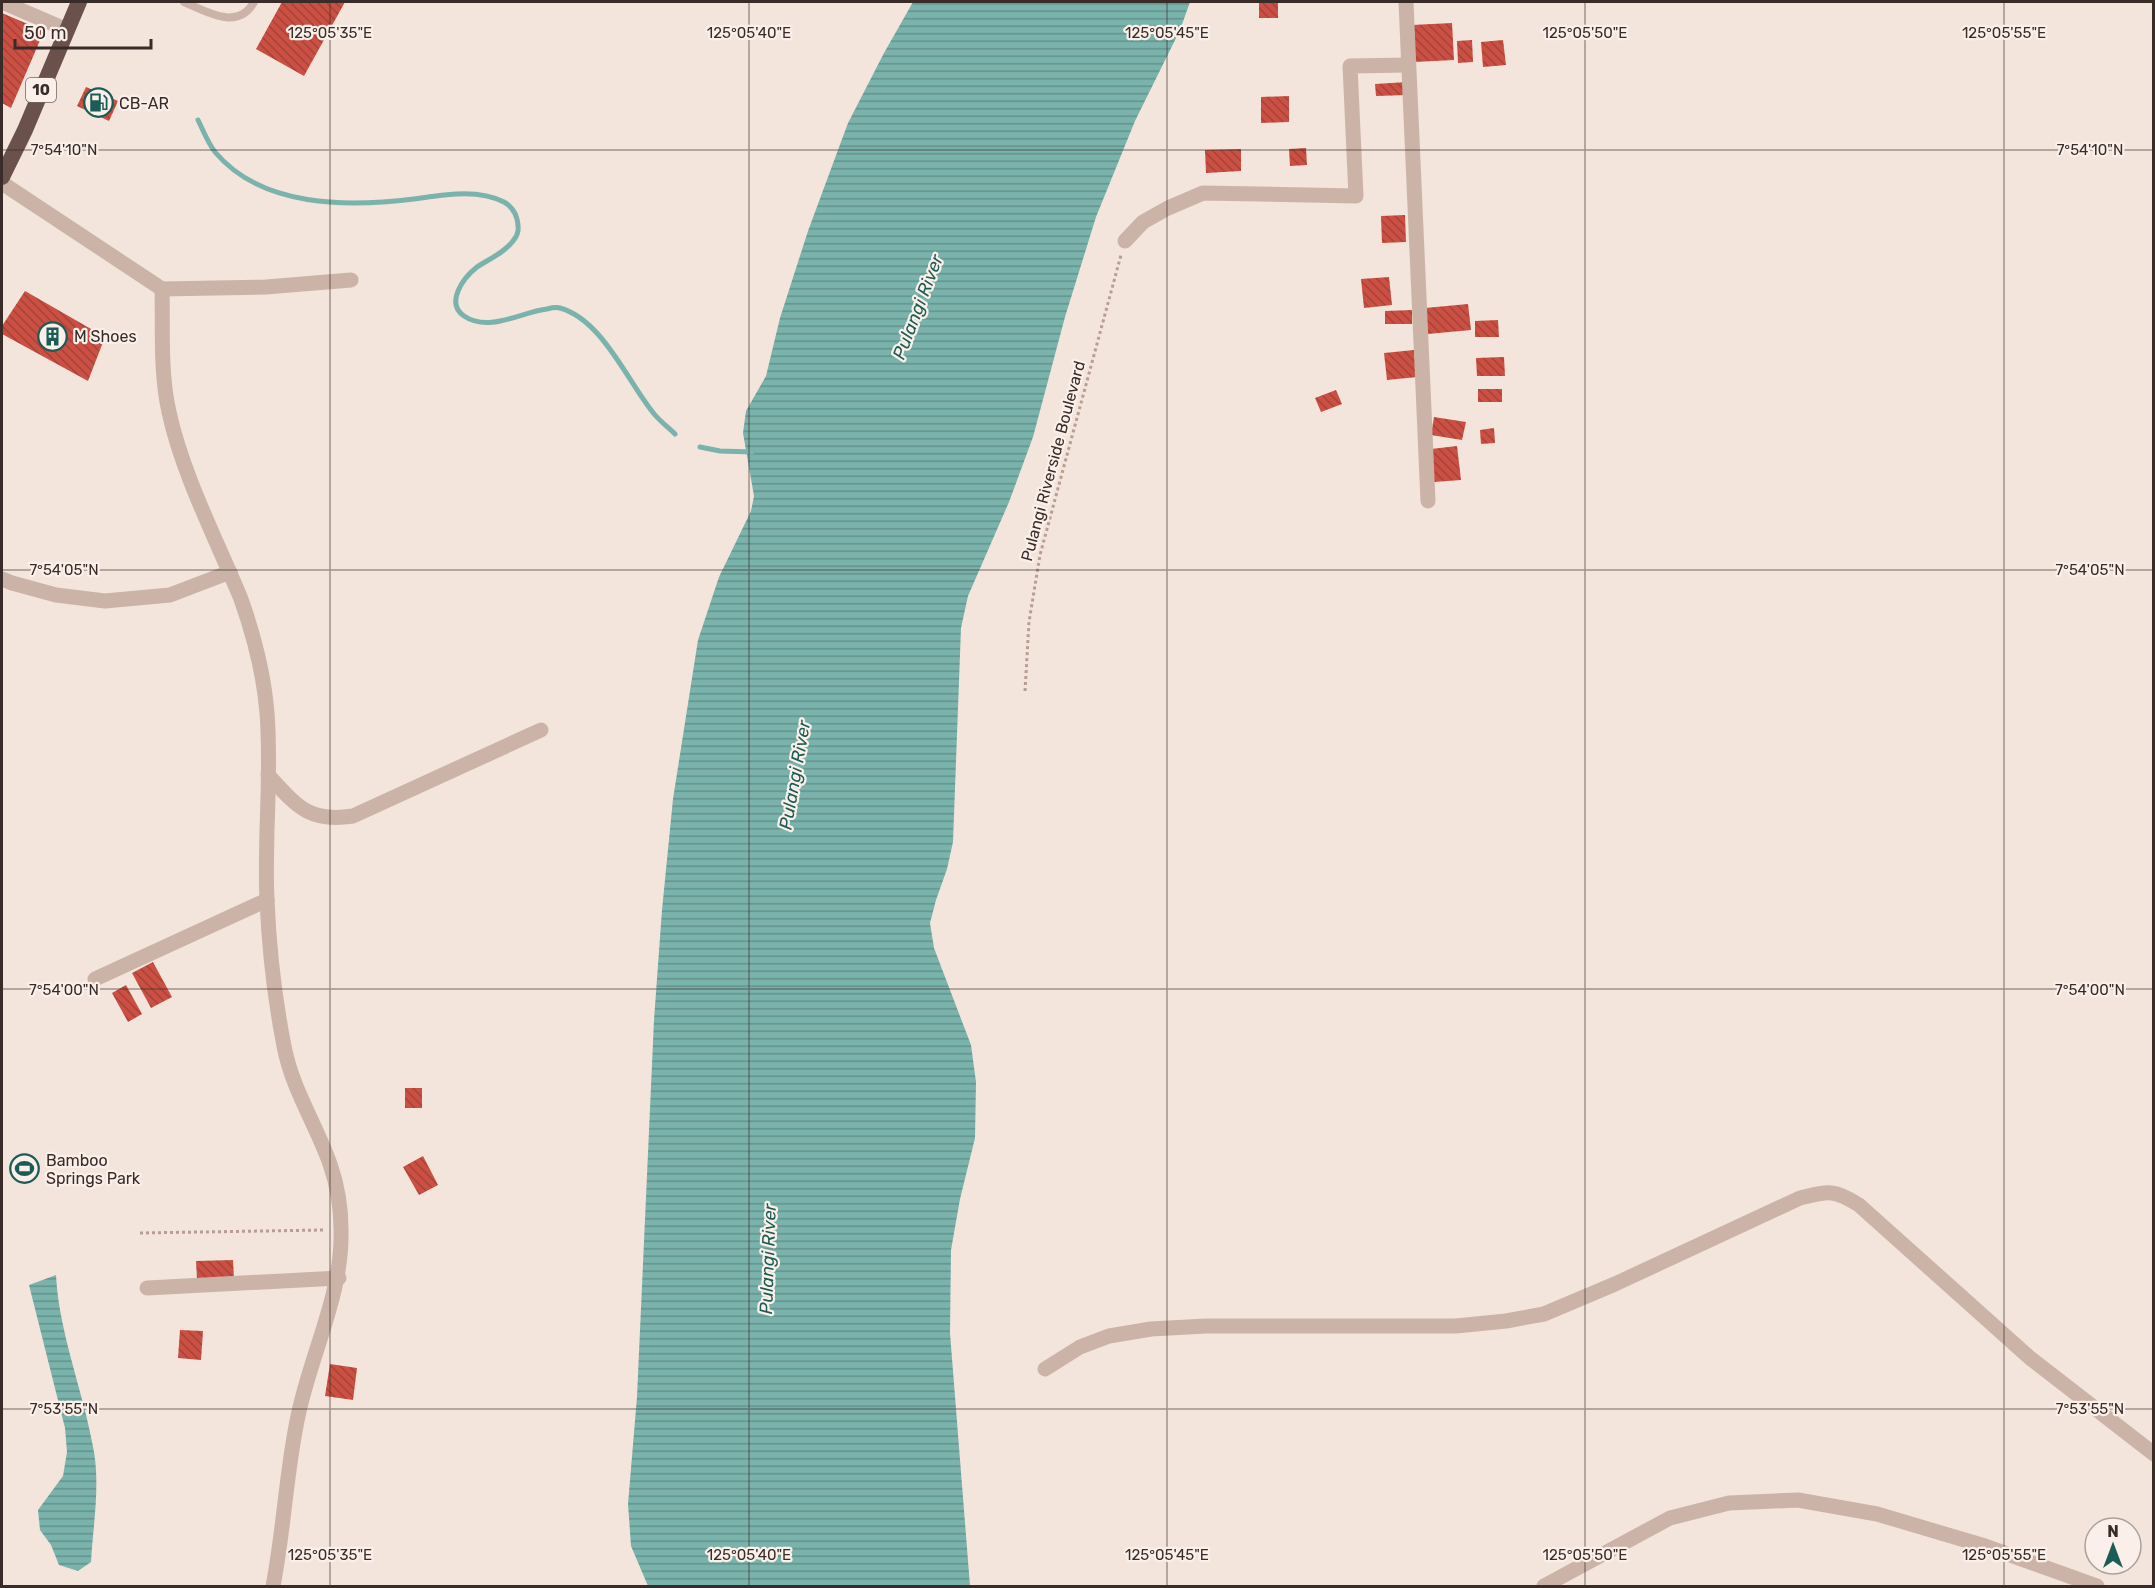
<svg xmlns="http://www.w3.org/2000/svg" width="2155" height="1588" font-family="Rubik,sans-serif">
	<defs>
		<pattern id="water-rules" width="6" height="5" patternUnits="userSpaceOnUse" patternTransform="scale(1.5)"><rect width="6" height="5" fill="#7ab2ac"/><path d="M0 2.5h6" fill="none" stroke="#65918c"/></pattern>
		<pattern id="building-back-hatch" width="6" height="6" patternUnits="userSpaceOnUse" patternTransform="scale(1.5)"><rect width="6" height="6" fill="#cb5043"/><path d="M-1 5l2 2M0 0l6 6M5-1l2 2" fill="none" stroke="#a64338"/></pattern>
	</defs>
	<rect width="100%" height="100%" fill="#f3e5dc"/>
	<g fill="url(#water-rules)">
		<polygon points="913,2 1190,2 1180,30 1135,121 1096,217 1065,317 1033,437 1009,502 968,596 961,628 953,842 947,869 936,900 930,923 934,948 971,1045 976,1082 975,1138 960,1199 951,1250 950,1333 970,1586 648,1586 631,1546 628,1504 637,1397 654,1020 662,910 673,799 698,640 719,577 751,511 754,496 743,433 746,411 766,376 780,318 808,231 848,123 884,53"/>
		<path d="M56 1275C59 1334 84 1393 94 1452 100 1488 93 1526 91 1562L78 1571 59 1565 51 1545 40 1530 38 1510 63 1476 67 1452 65 1428 29 1285Z"/>
	</g>
	<g fill="none" stroke-linecap="round" stroke-linejoin="round">
		<g stroke="#7ab2ac" stroke-width="5">
			<path d="M198 120C203 130 208 143 215 152 262 208 348 207 414 199 443 195 477 188 504 202 510 205 516 213 517 219 519 228 519 234 513 241 504 253 489 259 477 267 463 278 445 303 464 316 489 333 521 312 547 309 551 308 556 307 560 308 603 320 628 383 655 415 661 422 669 428 675 434"/>
			<polyline points="700,447 720,451 752,452"/>
		</g>
	</g>
	<g fill="url(#building-back-hatch)">
		<polygon points="282,2 345,2 304,76 256,49"/>
		<rect x="1259" y="2" width="19" height="16"/>
		<polygon points="2,13 44,31 11,108 2,103"/>
		<polygon points="1452,23 1454,60 1414,62 1412,25"/>
		<polygon points="1472,40 1473,62 1458,63 1457,41"/>
		<polygon points="1503,40 1506,65 1483,67 1481,42"/>
		<polygon points="1407,82 1408,95 1376,96 1375,84"/>
		<polygon points="86,87 118,101 109,121 77,106"/>
		<polygon points="1289,96 1289,122 1261,123 1261,97"/>
		<polygon points="1306,148 1307,165 1290,166 1289,149"/>
		<polygon points="1241,149 1241,171 1206,173 1205,150"/>
		<polygon points="1405,215 1406,242 1382,243 1381,216"/>
		<polygon points="1389,277 1392,305 1364,308 1361,279"/>
		<polygon points="25,291 105,337 88,381 2,334 2,326"/>
		<polygon points="1468,304 1471,330 1428,334 1425,308"/>
		<polygon points="1412,310 1412,324 1385,324 1385,311"/>
		<polygon points="1498,320 1499,337 1475,337 1475,321"/>
		<polygon points="1414,350 1417,377 1387,380 1384,353"/>
		<polygon points="1504,357 1505,376 1477,376 1476,358"/>
		<rect x="1478" y="389" width="24" height="13"/>
		<polygon points="1336,390 1342,404 1321,412 1315,398"/>
		<polygon points="1434,417 1466,422 1462,440 1431,435"/>
		<polygon points="1494,428 1495,443 1481,444 1480,430"/>
		<polygon points="1457,446 1461,480 1434,482 1431,449"/>
		<polygon points="153,962 172,997 151,1008 132,973"/>
		<polygon points="126,985 142,1014 128,1022 112,993"/>
		<rect x="405" y="1088" width="17" height="20"/>
		<polygon points="423,1156 438,1185 419,1195 403,1167"/>
		<polygon points="233,1260 234,1279 197,1279 196,1261"/>
		<polygon points="180,1330 203,1331 201,1360 178,1358"/>
		<polygon points="330,1364 357,1368 353,1400 325,1396"/>
	</g>
	<g fill="none" stroke-linecap="round" stroke-linejoin="round">
		<g stroke="#b89d92" stroke-width="3" stroke-dasharray="3 3" stroke-linecap="butt">
			<polyline points="1025,691 1029,622 1040,555 1121,255"/>
			<polyline points="140,1233 324,1230"/>
		</g>
		<path stroke="#ccb3a8" stroke-width="8" d="M184 2C207 12 238 31 254 2"/>
		<g stroke="#ccb3a8" stroke-width="15">
			<polyline points="1406,2 1428,501"/>
			<path d="M2 183 162 289C163 329 160 372 169 412 182 473 217 541 241 599 254 636 264 674 267 713 272 775 264 838 267 900 269 948 275 1000 284 1046 292 1089 316 1124 330 1164 337 1184 341 1208 341 1229 343 1294 311 1353 298 1416 286 1472 284 1530 273 1586"/>
			<polyline points="1125,241 1143,222 1168,208 1203,193 1356,196 1350,66 1408,65"/>
			<polyline points="162,289 266,287 351,280"/>
			<polyline points="2,579 12,583 56,595 105,601 170,595 230,572"/>
			<path d="M268 775C296 805 308 823 353 816L541 730"/>
			<polyline points="95,979 267,900"/>
			<polyline points="147,1288 339,1278"/>
			<path d="M1045 1369 1080 1347 1109 1336 1151 1329 1206 1326H1456L1506 1321 1544 1314 1615 1284 1800 1198C1829 1191 1834 1189 1859 1205L2030 1358 2154 1454"/>
			<polyline points="1544,1586 1670,1518 1729,1503 1798,1500 1877,1514 1985,1546 2097,1586"/>
		</g>
		<polyline stroke="#ccb3a8" stroke-width="15" points="2,2 67,30"/>
		<polyline stroke="#6a514c" stroke-width="16" points="2,177 25,130 79,2"/>
	</g>
	<path fill="none" stroke="#382b28" stroke-width="1.5" stroke-opacity="0.45" d="M330 2V1586M749 2V1586M1167 2V1586M1585 2V1586M2004 2V1586M2 150H2154M2 570H2154M2 989H2154M2 1409H2154"/>
	<defs>
		<symbol id="fuel-ring" viewBox="-11 -11 22 22"><circle r="9.5" fill="#faf0e9" stroke="#1c5c57" stroke-width="1.5"/><path d="M-5.5-6h7V0h2V4h1.3V-2.5L3-4.5l.8-.8L6-3V5H2.5V1h-1V6h-7ZM-4.2-4.7v3.2H.2V-4.7Z" fill="#1c5c57"/></symbol>
		<symbol id="building-ring" viewBox="-11 -11 22 22"><circle r="9.5" fill="#faf0e9" stroke="#1c5c57" stroke-width="1.5"/><path d="M-4-6H4V6H1V3H-1V6H-4ZM-2.5-4.3h1.7v1.8h-1.7ZM.8-4.3h1.7v1.8H.8ZM-2.5-1h1.7V.8h-1.7ZM.8-1h1.7V.8H.8Z" fill="#1c5c57"/></symbol>
		<symbol id="stadium-ring" viewBox="-11 -11 22 22"><circle r="9.5" fill="#faf0e9" stroke="#1c5c57" stroke-width="1.5"/><path d="M0-5a6.5 5 0 1 0 0 10a6.5 5 0 1 0 0-10ZM-3.5-1.8h7v3.6h-7Z" fill="#1c5c57"/></symbol>
	</defs>
	<g fill-rule="evenodd">
		<use href="#fuel-ring" x="82" y="86" width="33" height="33"/>
		<use href="#building-ring" x="36" y="320" width="33" height="33"/>
		<use href="#stadium-ring" x="8" y="1152" width="33" height="33"/>
	</g>
	<g text-anchor="middle" dominant-baseline="central" stroke-width="4.5" stroke-linejoin="round" paint-order="stroke">
		<rect fill="#faf0e9" stroke="#726662" stroke-width="1.5" x="26" y="78" width="30" height="24" rx="4.5"/>
		<g font-size="15" font-weight="bold" fill="#382b28">
			<text x="41" y="90">10</text>
		</g>
		<g font-size="16" fill="#382b28" stroke="#faf0e9" text-anchor="start">
			<text x="119" y="103">CB-AR</text>
			<text x="74" y="336">M Shoes</text>
			<text x="46" y="1160">Bamboo<tspan x="46" dy="18">Springs Park</tspan></text>
		</g>
		<g font-size="16" fill="#382b28" stroke="#faf0e9">
			<text transform="translate(1053 461) rotate(-75)">Pulangi Riverside Boulevard</text>
		</g>
		<g font-size="18" font-style="italic" fill="#1c5c57" stroke="#faf0e9">
			<text transform="translate(918 307) rotate(-69)">Pulangi River</text>
			<text transform="translate(795 775) rotate(-80)">Pulangi River</text>
			<text transform="translate(768 1259) rotate(-88)">Pulangi River</text>
		</g>
	</g>
	<g font-size="15" text-anchor="middle" fill="#382b28" stroke="#faf0e9" stroke-width="4.5" stroke-linejoin="round" paint-order="stroke">
		<text x="330" y="38">125°05'35"E</text>
		<text x="749" y="38">125°05'40"E</text>
		<text x="1167" y="38">125°05'45"E</text>
		<text x="1585" y="38">125°05'50"E</text>
		<text x="2004" y="38">125°05'55"E</text>
		<text x="64" y="155">7°54'10"N</text>
		<text x="2090" y="155">7°54'10"N</text>
		<text x="64" y="575">7°54'05"N</text>
		<text x="2090" y="575">7°54'05"N</text>
		<text x="64" y="995">7°54'00"N</text>
		<text x="2090" y="995">7°54'00"N</text>
		<text x="64" y="1414">7°53'55"N</text>
		<text x="2090" y="1414">7°53'55"N</text>
		<text x="330" y="1560">125°05'35"E</text>
		<text x="749" y="1560">125°05'40"E</text>
		<text x="1167" y="1560">125°05'45"E</text>
		<text x="1585" y="1560">125°05'50"E</text>
		<text x="2004" y="1560">125°05'55"E</text>
	</g>
	<rect width="2155" height="1588" fill="none" stroke="#382b28" stroke-width="6"/>
	<g transform="translate(2113 1546)"><circle r="28" fill="#faf0e9" stroke="#aca19c" stroke-width="1.5"/>
	<path d="M0-4.5L10 22L0 15L-10 22Z" fill="#1c5c57"/>
	<text y="-9" font-size="16" font-weight="bold" text-anchor="middle" fill="#382b28">N</text>
	</g>
	<path d="M15 39v9h136v-9" fill="none" stroke="#382b28" stroke-width="3"/>
	<text x="24" y="39" font-size="18" fill="#382b28" stroke="#faf0e9" stroke-width="4.5" paint-order="stroke">50 m</text>
</svg>
